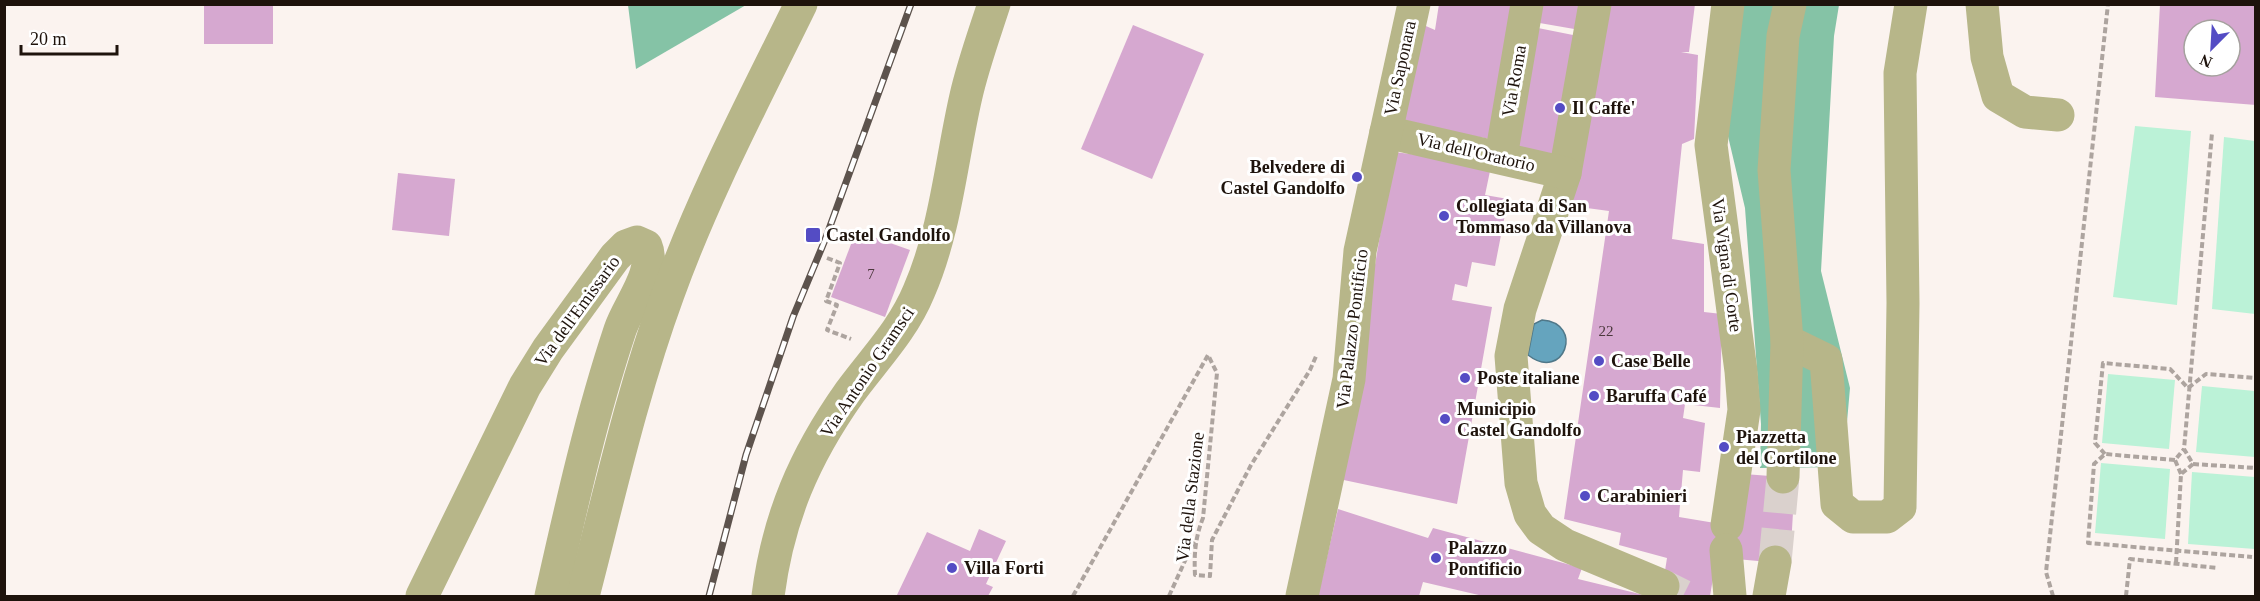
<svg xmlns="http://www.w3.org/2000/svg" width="2260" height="601" font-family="'Times New Roman',serif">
	<rect width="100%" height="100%" fill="#fbf3ef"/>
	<g fill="#bbf2d7">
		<polygon points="2135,126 2191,131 2177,305 2113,297"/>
		<polygon points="2224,137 2255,141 2255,314 2212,309"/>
		<polygon points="2108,374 2175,380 2169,449 2102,443"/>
		<polygon points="2202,386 2255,391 2255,457 2196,452"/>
		<polygon points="2101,463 2170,469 2165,539 2095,533"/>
		<polygon points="2192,472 2255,477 2255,549 2188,544"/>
	</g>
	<g fill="#85c3a6">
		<polygon points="628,5 628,4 746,5 636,69"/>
		<polygon points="1740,5 1839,5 1834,36 1821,271 1850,388 1843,467 1760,468 1761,424 1745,208 1727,132"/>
	</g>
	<path fill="#65a4be" stroke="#507889" stroke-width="1.5" d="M1542 320C1585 323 1564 383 1528 355L1534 324Z"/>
	<g fill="#d6a8d0" fill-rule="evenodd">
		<rect x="204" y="4" width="69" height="40"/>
		<polygon points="1439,4 1511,4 1490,139 1398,122 1419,23 1435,30"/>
		<polygon points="1531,4 1584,4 1580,30 1528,21"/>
		<polygon points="1609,4 1695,4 1689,52 1681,52 1698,55 1694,139 1682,144 1672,239 1704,244 1704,312 1722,314 1720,408 1685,404 1683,418 1705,423 1700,472 1683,470 1679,517 1739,527 1744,474 1795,478 1790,564 1736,559 1718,549 1710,596 1661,596 1667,558 1619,545 1621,533 1564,519 1609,211 1572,206"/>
		<path d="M2160 4H2256V105L2155 97ZM2194 30H2230V66H2194Z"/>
		<polygon points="1133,25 1204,54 1152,179 1081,149"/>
		<polygon points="1533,27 1578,36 1555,166 1507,155"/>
		<polygon points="1394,152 1451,159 1490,171 1485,195 1508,199 1495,266 1472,262 1467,287 1455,284 1452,300 1492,307 1457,504 1339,479"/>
		<polygon points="398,173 455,179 449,236 392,230"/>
		<polygon points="856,231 910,250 885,317 831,297"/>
		<polygon points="1338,509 1428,538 1433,528 1582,568 1578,579 1648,596 1483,596 1423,582 1419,596 1318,596"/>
		<polygon points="979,529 1006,541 986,584 993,587 988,596 897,595 927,532 970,551"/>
	</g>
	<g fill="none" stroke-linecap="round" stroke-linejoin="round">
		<g stroke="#dad1cd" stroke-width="33" stroke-dasharray="33 16" stroke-linecap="butt">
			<polyline points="1775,562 1783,477"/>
			<polyline points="1663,586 1683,596"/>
		</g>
		<g stroke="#ada49f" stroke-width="4" stroke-dasharray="6 3" stroke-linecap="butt">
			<polyline points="827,258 840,263 826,301 837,305 827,330 851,339"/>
			<polyline points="2105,454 2095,443 2103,363 2170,369 2188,388 2206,374 2256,378"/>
			<polyline points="2175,460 2105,454 2094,464 2088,543 2252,557"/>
			<polyline points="2193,464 2256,468"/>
			<polyline points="2181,474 2175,460 2184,449"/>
			<polyline points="2176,563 2181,474 2193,464 2184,449 2212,133"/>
			<path d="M1073 596 1208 355 1217 373 1203 518C1195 538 1194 555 1195 575L1210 576 1212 540 1251 465 1310 370 1317 354"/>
			<polyline points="1169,596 1194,541"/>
			<polyline points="2053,596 2046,572 2108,4"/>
			<polyline points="2126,596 2130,559 2218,568"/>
		</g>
		<g stroke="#b7b689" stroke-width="33">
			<polyline points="1595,4 1565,173 1520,309 1511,356 1521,483 1530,514 1541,529 1565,545 1663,586"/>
			<polyline points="1982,4 1987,57 1998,96 2025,112 2058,115"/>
			<polyline points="1386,132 1565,173"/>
			<polyline points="1501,157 1527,4"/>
			<polyline points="1787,341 1826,360 1837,504 1853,517 1887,517 1900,507 1903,303 1900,73 1911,4"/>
			<polyline points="1783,477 1787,341 1774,170 1783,36 1790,4"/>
			<polyline points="1727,525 1744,410 1741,371 1711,145 1728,4"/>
			<polyline points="1726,550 1730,596"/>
			<path d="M422 596 525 386 548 349 615 257 626 246 637 242 646 246C657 272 628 305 620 330 591 417 571 507 551 596"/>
			<path d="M583 596C609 496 632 392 668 294 704 194 754 100 801 4"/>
			<path d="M768 596C778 518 804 457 850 392 875 358 903 330 919 291 946 229 951 161 966 96 973 65 984 35 994 4"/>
			<polyline points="1302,596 1349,379 1360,251 1414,4"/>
			<polyline points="1769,596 1775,562"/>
		</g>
		<defs>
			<polyline id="rail" points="709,596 746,455 793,317 825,240 911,4"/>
		</defs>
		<use href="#rail" stroke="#5d534d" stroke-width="7"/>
		<use href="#rail" stroke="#fff" stroke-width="4.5" stroke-dasharray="14" stroke-linecap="butt"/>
	</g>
	<g fill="#544cc4" stroke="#fff" stroke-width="2">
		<circle cx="1560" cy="108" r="6"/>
		<circle cx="1357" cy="177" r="6"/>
		<circle cx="1444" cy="216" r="6"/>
		<rect x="805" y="227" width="16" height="16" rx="3"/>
		<circle cx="1599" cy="361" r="6"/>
		<circle cx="1465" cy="378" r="6"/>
		<circle cx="1594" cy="396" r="6"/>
		<circle cx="1445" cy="419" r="6"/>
		<circle cx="1724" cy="447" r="6"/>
		<circle cx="1585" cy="496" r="6"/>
		<circle cx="1436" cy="558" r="6"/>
		<circle cx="952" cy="568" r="6"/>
	</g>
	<g text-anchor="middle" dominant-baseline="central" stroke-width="6" stroke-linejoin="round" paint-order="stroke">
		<g font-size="15" fill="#4c383d">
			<text x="871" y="274">7</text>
			<text x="1606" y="331">22</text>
		</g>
		<g font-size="18" fill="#1e130c" stroke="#fff">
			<text transform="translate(1400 68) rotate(-78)">Via Saponara</text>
			<text transform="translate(1514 81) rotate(-80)">Via Roma</text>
			<text transform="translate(1476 152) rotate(13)">Via dell'Oratorio</text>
			<text transform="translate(1727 265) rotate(82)">Via Vigna di Corte</text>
			<text transform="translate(577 311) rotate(-54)">Via dell'Emissario</text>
			<text transform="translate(1352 329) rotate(-83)">Via Palazzo Pontificio</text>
			<text transform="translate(867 372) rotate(-56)">Via Antonio Gramsci</text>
			<text transform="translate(1190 497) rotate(-83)">Via della Stazione</text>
		</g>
		<g font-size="18" font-weight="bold" fill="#1e130c" stroke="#fff" text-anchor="start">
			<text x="1572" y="108">Il Caffe'</text>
			<text x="1345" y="167" text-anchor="end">Belvedere di<tspan x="1345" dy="21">Castel Gandolfo</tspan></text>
			<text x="1456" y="206">Collegiata di San<tspan x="1456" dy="21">Tommaso da Villanova</tspan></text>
			<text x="826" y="235">Castel Gandolfo</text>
			<text x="1611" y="361">Case Belle</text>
			<text x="1477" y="378">Poste italiane</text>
			<text x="1606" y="396">Baruffa Café</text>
			<text x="1457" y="409">Municipio<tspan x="1457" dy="21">Castel Gandolfo</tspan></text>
			<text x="1736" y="437">Piazzetta<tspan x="1736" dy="21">del Cortilone</tspan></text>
			<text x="1597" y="496">Carabinieri</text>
			<text x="1448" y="548">Palazzo<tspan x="1448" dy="21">Pontificio</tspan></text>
			<text x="964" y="568">Villa Forti</text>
		</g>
	</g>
	<rect width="2260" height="601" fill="none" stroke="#1e130c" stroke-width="12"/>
	<g transform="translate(2212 48) rotate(204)"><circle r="28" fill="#ffffff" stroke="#a5a19e" stroke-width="1.5"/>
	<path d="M0-4.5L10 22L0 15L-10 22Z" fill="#544cc4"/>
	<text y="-9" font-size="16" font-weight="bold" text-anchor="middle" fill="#1e130c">N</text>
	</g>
	<path d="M21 45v9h96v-9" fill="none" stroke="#1e130c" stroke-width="3"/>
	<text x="30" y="45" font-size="18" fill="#1e130c" stroke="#ffffff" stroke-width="4.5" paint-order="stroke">20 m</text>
</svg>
